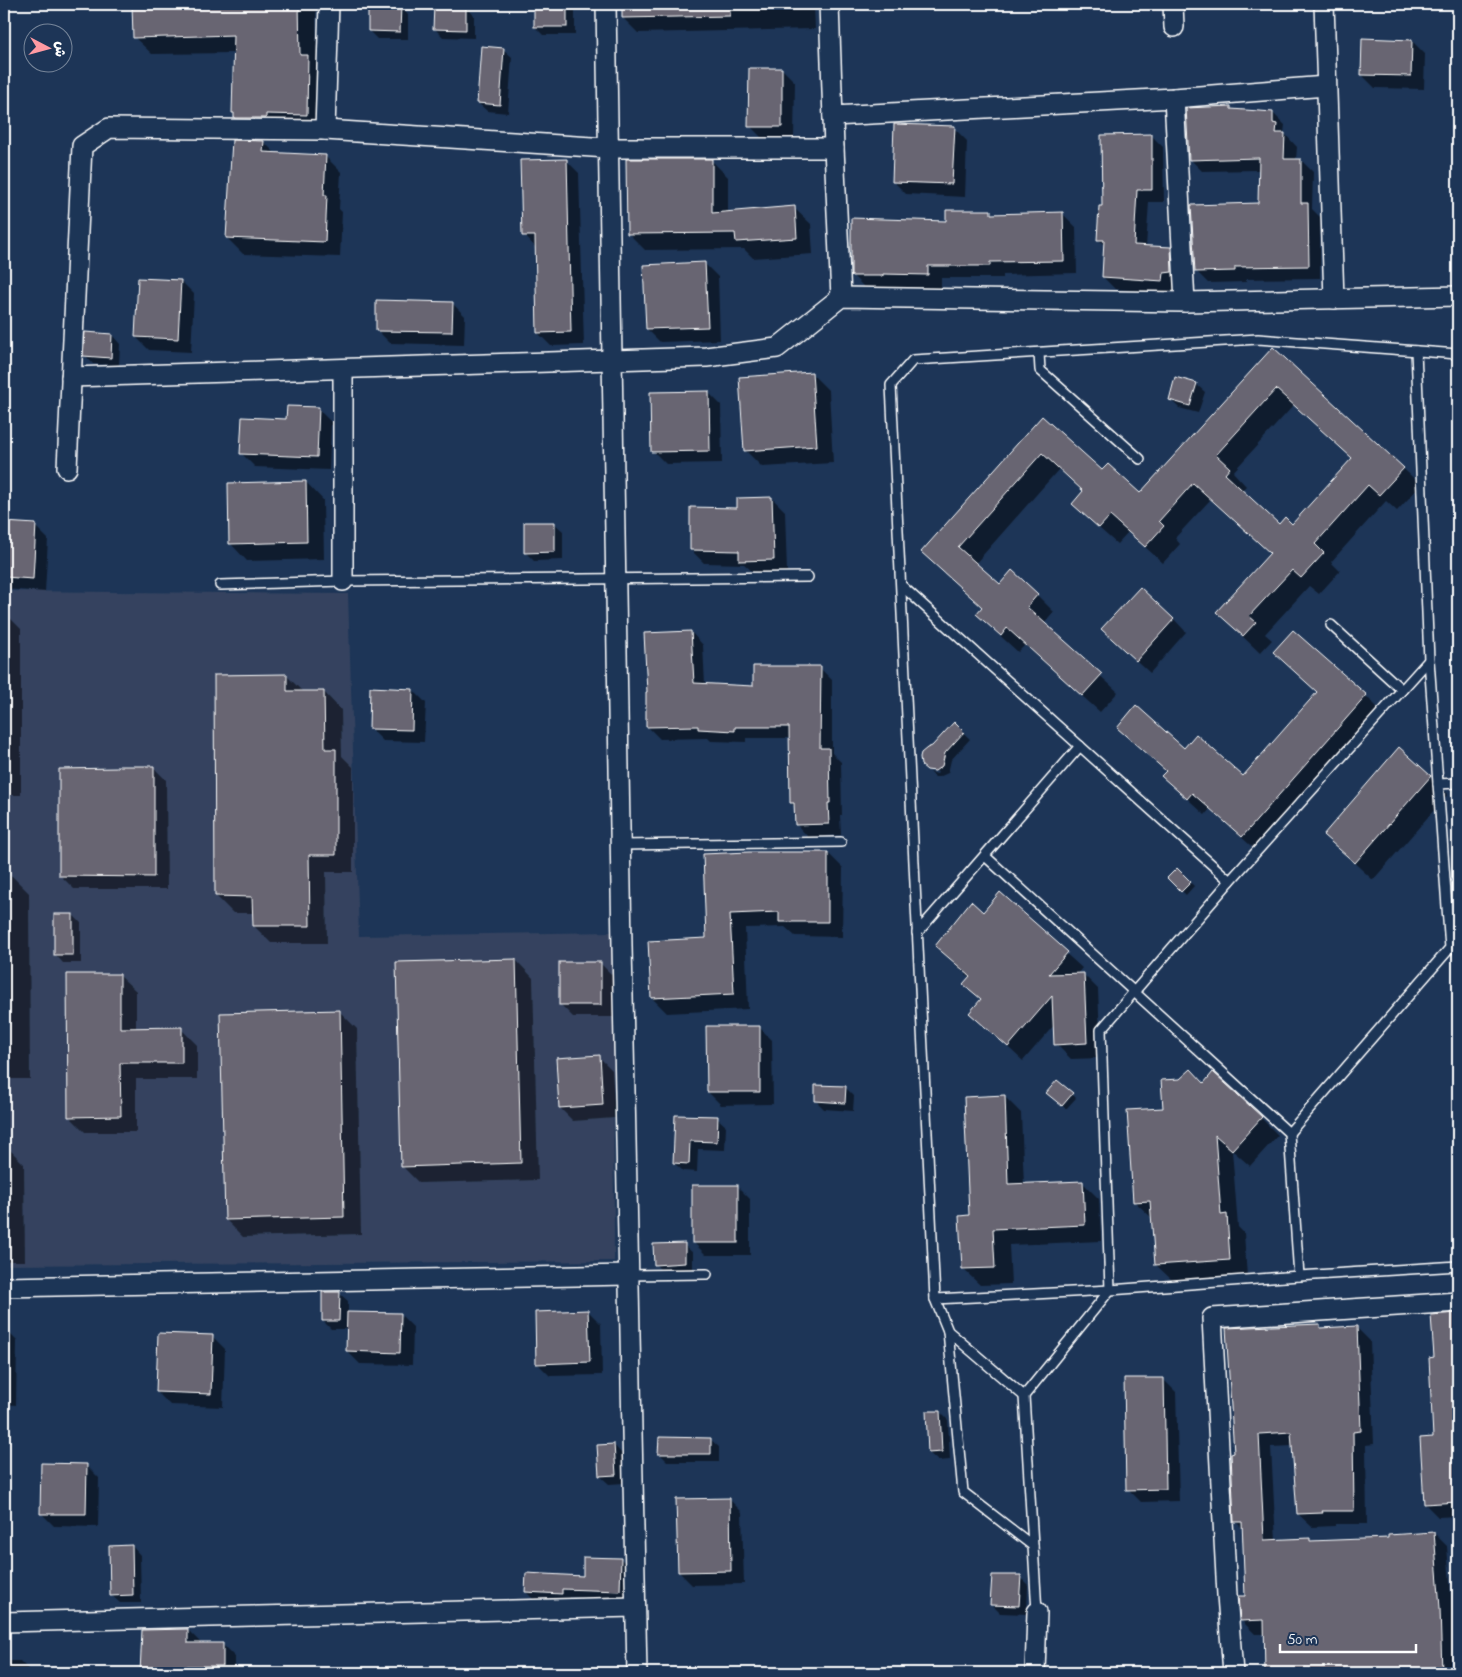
<svg xmlns="http://www.w3.org/2000/svg" width="1462" height="1677" font-family="'Indie Flower','Playpen Sans Arabic',sans-serif">
	<rect width="100%" height="100%" fill="#1d3557"/>
	<filter id="ink" filterUnits="userSpaceOnUse"><feTurbulence type="fractalNoise" baseFrequency=".02" numOctaves="2"/><feDisplacementMap in="SourceGraphic" scale="10" xChannelSelector="R" yChannelSelector="G"/><feConvolveMatrix kernelMatrix="1 2 1 2 8 2 1 2 1" color-interpolation-filters="sRGB"/></filter>
	<g filter="url(#ink)">
		<polygon fill="#34435f" points="4,591 348,594 359,936 613,932 614,1261 4,1265"/>
		<g fill="#0007" fill-rule="evenodd">
			<polygon points="134,4 316,4 317,66 325,74 323,132 252,135 235,117 233,113 235,53 152,54 134,37"/>
			<polygon points="535,4 569,4 575,9 575,35 543,35 535,27"/>
			<polygon points="623,4 814,4 815,29 638,33 623,18"/>
			<polygon points="400,6 408,15 408,39 377,39 369,31"/>
			<polygon points="465,7 474,15 474,38 443,37 435,29"/>
			<polygon points="1412,41 1425,54 1424,89 1375,88 1362,75"/>
			<polygon points="503,49 512,57 508,113 487,111 478,103"/>
			<polygon points="782,69 795,82 794,139 763,139 750,126"/>
			<polygon points="1231,107 1234,111 1273,113 1285,125 1284,133 1297,147 1296,160 1301,160 1313,172 1312,209 1320,217 1320,278 1246,279 1246,282 1208,283 1196,271 1259,204 1260,170 1202,171 1190,159"/>
			<polygon points="954,128 967,141 965,197 906,194 893,181"/>
			<polygon points="1151,135 1163,147 1164,202 1149,202 1146,247 1170,248 1182,260 1175,284 1175,293 1115,289 1103,277 1105,246 1098,239 1103,207"/>
			<polygon points="264,142 276,154 325,156 341,172 339,209 342,212 340,257 243,254 227,238"/>
			<polygon points="566,160 579,173 584,345 551,346 538,333 536,248 524,235"/>
			<polygon points="711,160 728,177 728,213 794,208 811,224 813,254 753,258 744,249 645,250 628,233"/>
			<polygon points="990,211 994,215 1063,214 1076,227 1077,273 1003,275 1003,278 941,278 941,288 895,287 895,289 866,289 853,276 947,222"/>
			<polygon points="705,264 718,277 720,340 660,342 647,329"/>
			<polygon points="181,281 194,294 191,352 149,350 136,337"/>
			<polygon points="452,303 465,316 464,345 390,343 377,330"/>
			<polygon points="112,335 120,344 119,365 93,364 85,355"/>
			<path d="M1273 348 1421 485 1397 511 1386 501 1331 562 1340 571 1319 594 1309 586 1265 634 1272 640 1260 653 1217 612 1271 554 1211 499 1175 538 1180 544 1163 563 1128 532 1117 544 1091 521 1074 504 1084 492 1059 469 975 564 1000 586 1037 595 1054 612 1044 624 1118 692 1100 712 1025 645 1018 652 995 631 983 608 922 552 1042 418 1103 472 1140 494ZM1294 405 1353 459 1292 525 1279 526 1241 491 1246 486 1233 472Z"/>
			<polygon points="811,373 829,391 833,463 762,467 745,450"/>
			<polygon points="1196,384 1205,392 1198,413 1179,408 1170,399"/>
			<polygon points="708,392 721,405 722,463 666,464 653,451"/>
			<polygon points="318,409 331,422 329,470 255,467 242,454 287,420"/>
			<polygon points="306,482 323,500 324,559 247,561 230,543"/>
			<polygon points="772,498 785,511 787,572 754,573 744,564 704,563 691,550 739,509"/>
			<polygon points="554,523 563,531 563,560 534,561 526,553"/>
			<polygon points="4,524 35,526 48,539 45,592 4,589"/>
			<polygon points="4,612 21,629 21,795 4,795"/>
			<polygon points="1174,619 1186,632 1150,673 1116,642"/>
			<polygon points="1293,631 1366,696 1384,714 1260,854 1210,809 1205,815 1163,776 1166,772 1119,728 1185,749 1243,778 1318,693 1274,652"/>
			<polygon points="691,632 703,645 705,685 754,687 820,668 832,680 832,753 841,762 842,815 840,815 841,835 808,837 796,824 795,807 791,803 790,738 746,738 746,742 711,741 708,738 660,739 647,726"/>
			<polygon points="287,676 303,692 324,692 341,710 342,756 353,767 353,872 326,872 327,943 271,943 254,926 254,913 233,913 216,896"/>
			<polygon points="413,690 426,703 424,742 383,741 370,728"/>
			<polygon points="954,724 970,739 951,760 948,773 939,777 935,777 930,772 937,774 938,772 927,769 932,747"/>
			<polygon points="153,767 166,780 167,889 74,889 61,876"/>
			<polygon points="1430,777 1448,794 1373,880 1324,835"/>
			<polygon points="828,853 843,868 842,937 795,936 785,927 745,928 748,1009 667,1013 652,998 708,939 704,855"/>
			<polygon points="1177,870 1194,886 1186,895 1169,878"/>
			<polygon points="4,876 12,876 29,893 30,1079 4,1079"/>
			<polygon points="1000,894 1082,968 1077,974 1083,974 1098,989 1101,1058 1071,1059 1056,1044 1055,1024 1023,1061 971,1013 982,1000 965,984 970,978 936,946 983,914"/>
			<polygon points="73,915 81,923 81,963 63,963 55,954"/>
			<polygon points="516,960 533,978 538,1180 419,1183 402,1166"/>
			<polygon points="600,963 613,976 613,1017 573,1017 560,1004"/>
			<polygon points="119,975 136,991 136,1029 181,1029 197,1045 197,1079 136,1079 136,1132 85,1132 69,1116"/>
			<polygon points="339,1011 357,1029 361,1234 243,1237 226,1220"/>
			<polygon points="759,1027 772,1040 773,1104 721,1105 708,1092"/>
			<polygon points="599,1057 612,1070 615,1118 573,1121 560,1108"/>
			<polygon points="846,1088 854,1096 853,1111 824,1109 816,1101"/>
			<polygon points="1072,1094 1076,1098 1066,1109 1051,1096"/>
			<polygon points="1004,1096 1021,1113 1024,1185 1082,1182 1099,1199 1101,1241 1009,1245 1011,1284 980,1285 963,1269 970,1216"/>
			<polygon points="1164,1109 1261,1118 1278,1135 1250,1166 1232,1150 1238,1227 1244,1233 1247,1277 1174,1282 1156,1265 1152,1218 1134,1201"/>
			<polygon points="676,1116 717,1118 726,1126 725,1150 698,1149 697,1172 683,1171 674,1163"/>
			<polygon points="4,1147 7,1147 24,1164 25,1261 4,1261"/>
			<polygon points="737,1186 750,1199 750,1255 706,1255 693,1242"/>
			<polygon points="684,1245 693,1253 693,1271 663,1272 655,1264"/>
			<polygon points="339,1293 348,1301 348,1313 400,1314 413,1327 412,1365 360,1364 347,1351 348,1329 331,1329 323,1321"/>
			<polygon points="588,1311 601,1324 602,1375 550,1376 537,1363"/>
			<polygon points="1458,1315 1458,1516 1438,1517 1425,1504 1435,1438 1435,1359 1433,1316"/>
			<polygon points="1319,1325 1323,1329 1356,1327 1370,1341 1374,1444 1366,1445 1367,1524 1335,1524 1335,1526 1312,1527 1298,1514 1294,1446 1271,1447 1276,1541 1310,1539 1313,1542 1389,1540 1434,1533 1447,1546 1453,1622 1454,1673 1266,1673 1265,1634 1255,1634 1242,1621 1247,1597 1244,1530 1236,1522 1235,1455"/>
			<polygon points="4,1328 17,1341 16,1405 4,1404"/>
			<polygon points="212,1336 225,1349 223,1407 170,1405 157,1392"/>
			<polygon points="1163,1379 1176,1392 1179,1501 1141,1502 1128,1489"/>
			<polygon points="940,1412 948,1420 950,1460 938,1461 929,1453"/>
			<polygon points="710,1439 719,1447 719,1462 668,1462 659,1453"/>
			<polygon points="614,1445 622,1454 624,1483 609,1484 600,1476"/>
			<polygon points="86,1465 99,1478 98,1527 54,1526 41,1513"/>
			<polygon points="729,1499 742,1512 744,1584 692,1585 679,1572"/>
			<polygon points="132,1546 140,1555 141,1603 120,1603 111,1595"/>
			<polygon points="621,1559 629,1567 628,1599 570,1597 570,1602 534,1600 526,1592 584,1577"/>
			<polygon points="1020,1577 1028,1585 1027,1614 1000,1613 992,1605"/>
			<polygon points="188,1630 200,1642 200,1645 223,1645 235,1657 235,1673 141,1673 143,1631"/>
			<polygon points="4,1661 20,1661 32,1673 4,1673"/>
			<polygon points="534,1667 593,1668 598,1673 534,1673"/>
		</g>
		<g fill="#686572" stroke="#fff" fill-rule="evenodd">
			<polygon points="132,4 299,4 300,55 308,55 307,115 266,114 266,118 234,118 234,113 232,113 234,35 133,38"/>
			<rect x="534" y="4" width="33" height="23"/>
			<polygon points="622,4 730,4 730,16 622,18"/>
			<polygon points="368,5 401,5 400,32 368,31"/>
			<polygon points="434,6 466,6 466,30 433,29"/>
			<polygon points="1362,38 1412,40 1411,76 1361,75"/>
			<polygon points="481,46 504,48 500,105 477,103"/>
			<polygon points="749,68 782,68 782,127 748,127"/>
			<polygon points="1231,106 1231,109 1273,112 1273,123 1277,124 1276,133 1285,133 1284,159 1301,159 1301,203 1308,203 1309,266 1235,267 1235,271 1195,272 1191,205 1258,203 1259,158 1189,160 1186,108"/>
			<polygon points="894,124 955,126 952,184 892,182"/>
			<polygon points="1152,134 1152,190 1137,190 1134,245 1171,247 1172,272 1164,273 1163,281 1102,277 1104,240 1097,240 1099,206 1102,206 1101,135"/>
			<polygon points="232,140 264,141 263,152 326,155 324,195 327,195 325,242 226,238"/>
			<polygon points="567,159 571,332 537,333 535,236 522,236 520,160"/>
			<polygon points="626,159 712,159 712,213 795,206 797,238 736,242 735,233 627,234"/>
			<polygon points="946,210 991,210 991,214 1063,212 1064,261 990,262 990,266 928,266 928,275 883,274 883,276 851,276 851,218 946,221"/>
			<polygon points="705,262 708,327 646,329 643,265"/>
			<polygon points="138,278 181,280 178,339 135,337"/>
			<polygon points="376,300 453,302 452,332 376,331"/>
			<polygon points="85,332 112,334 111,358 83,356"/>
			<path d="M1273 347 1404 468 1379 495 1368 485 1315 544 1324 553 1301 578 1292 570 1249 616 1256 622 1243 636 1216 612 1270 553 1193 483 1159 521 1164 526 1145 547 1110 516 1099 528 1072 504 1083 491 1042 453 958 547 1000 584 1012 570 1038 594 1027 607 1102 674 1082 696 1007 628 1001 636 976 614 982 607 921 552 1042 416 1102 470 1108 464 1140 493ZM1276 389 1352 458 1292 524 1285 517 1279 524 1225 474 1230 468 1216 455Z"/>
			<polygon points="812,372 817,446 744,451 739,377"/>
			<polygon points="1175,377 1197,383 1190,406 1169,400"/>
			<polygon points="709,391 710,451 651,452 650,392"/>
			<polygon points="287,406 319,407 317,457 240,454 242,417 286,419"/>
			<polygon points="306,481 307,542 229,544 228,483"/>
			<polygon points="772,497 774,560 739,561 739,551 690,550 690,507 737,508 737,498"/>
			<polygon points="4,522 36,524 33,579 4,577"/>
			<polygon points="524,522 555,522 555,552 524,553"/>
			<polygon points="1140,587 1174,619 1136,661 1101,629"/>
			<polygon points="1293,630 1367,695 1242,837 1192,793 1187,799 1161,776 1166,771 1117,728 1136,705 1184,748 1196,734 1243,776 1317,692 1273,652"/>
			<polygon points="691,631 694,683 753,686 753,666 821,666 820,748 829,748 830,803 828,803 829,824 795,825 794,803 790,803 789,727 735,727 735,731 698,729 698,726 646,727 646,692 647,692 644,633"/>
			<polygon points="287,674 287,691 324,691 325,749 336,749 336,855 309,855 310,926 253,926 252,897 215,896 214,675"/>
			<polygon points="370,687 413,689 412,730 369,729"/>
			<polygon points="954,722 964,732 945,753 942,766 935,771 927,770 921,765 920,757 921,753 927,748 932,746"/>
			<polygon points="1399,747 1431,776 1355,863 1323,835"/>
			<polygon points="118,766 154,766 154,877 59,876 59,769 118,768"/>
			<polygon points="749,852 828,852 828,922 779,922 779,912 730,914 734,994 651,998 648,941 706,938 703,854"/>
			<polygon points="1177,868 1191,882 1181,892 1167,878"/>
			<polygon points="1000,892 1068,952 1049,974 1084,973 1087,1043 1054,1045 1052,996 1008,1047 969,1013 981,999 963,984 970,976 935,946 971,901 983,912"/>
			<rect x="54" y="914" width="19" height="41"/>
			<polygon points="516,959 521,1163 401,1167 396,962"/>
			<rect x="559" y="962" width="42" height="43"/>
			<polygon points="67,974 120,974 120,1028 182,1027 182,1063 120,1063 121,1116 68,1117"/>
			<polygon points="340,1010 344,1217 225,1220 220,1013"/>
			<polygon points="706,1026 760,1026 760,1092 707,1092"/>
			<polygon points="600,1055 603,1105 559,1108 556,1058"/>
			<polygon points="1191,1069 1204,1083 1213,1072 1262,1117 1232,1150 1215,1135 1221,1215 1227,1214 1230,1260 1155,1265 1150,1201 1133,1202 1127,1110 1163,1108 1161,1080 1180,1079"/>
			<polygon points="1057,1080 1073,1093 1062,1106 1046,1093"/>
			<polygon points="815,1085 846,1086 845,1103 815,1101"/>
			<polygon points="1005,1095 1008,1184 1083,1181 1085,1225 993,1229 995,1268 962,1269 959,1216 969,1215 964,1097"/>
			<polygon points="675,1115 718,1116 717,1142 690,1141 689,1164 673,1163"/>
			<rect x="692" y="1185" width="46" height="58"/>
			<polygon points="685,1243 685,1263 654,1265 653,1244"/>
			<polygon points="322,1292 340,1292 339,1321 322,1321"/>
			<polygon points="588,1310 590,1362 536,1364 535,1312"/>
			<polygon points="347,1312 401,1313 400,1353 346,1351"/>
			<polygon points="1458,1313 1458,1502 1424,1504 1420,1438 1433,1437 1429,1358 1434,1357 1431,1315"/>
			<polygon points="1320,1324 1320,1328 1357,1326 1361,1431 1353,1432 1354,1511 1322,1511 1323,1513 1297,1514 1291,1432 1259,1434 1264,1540 1310,1538 1310,1541 1388,1538 1388,1535 1434,1532 1440,1608 1442,1673 1265,1673 1264,1620 1240,1621 1238,1596 1245,1596 1242,1522 1234,1522 1231,1454 1234,1453 1226,1328"/>
			<polygon points="158,1333 213,1335 211,1394 156,1392"/>
			<polygon points="1124,1378 1164,1378 1166,1489 1126,1490"/>
			<polygon points="926,1411 940,1411 942,1452 928,1453"/>
			<polygon points="659,1437 711,1438 711,1454 658,1454"/>
			<polygon points="614,1444 616,1475 599,1476 597,1445"/>
			<polygon points="41,1463 87,1464 86,1514 40,1514"/>
			<polygon points="730,1498 731,1571 678,1572 676,1499"/>
			<polygon points="132,1545 133,1595 110,1596 109,1546"/>
			<polygon points="583,1557 621,1558 620,1591 562,1589 562,1594 525,1592 526,1573 583,1576"/>
			<polygon points="992,1575 1021,1575 1019,1606 990,1605"/>
			<polygon points="188,1629 188,1643 223,1643 223,1666 187,1666 187,1673 140,1673 142,1630"/>
		</g>
		<g fill="none" stroke-linecap="round" stroke-linejoin="round">
			<defs>
				<g id="lane">
					<polyline points="1039,353 1040,370 1140,459"/>
					<polyline points="220,585 343,581 808,577"/>
					<polyline points="902,586 1230,881"/>
					<polyline points="1331,625 1402,690"/>
					<polyline points="1438,784 1458,783"/>
					<polyline points="620,845 841,842"/>
					<polyline points="985,856 1289,1133 1299,1276"/>
					<polyline points="917,933 1080,746"/>
					<polyline points="1289,1133 1450,948 1429,660 1416,351"/>
					<polyline points="628,1275 707,1274"/>
					<polyline points="935,1299 1110,1290 1299,1276 1458,1266"/>
					<polyline points="948,1331 963,1492 1033,1546"/>
					<polyline points="1024,1396 948,1331 935,1299 891,385 913,360 1258,339 1458,354"/>
					<polyline points="1037,1612 1024,1396 1110,1290 1101,1030 1230,881 1429,660"/>
				</g>
				<g id="street">
					<polyline points="606,4 622,946 637,1673"/>
					<polyline points="829,4 834,148 841,297"/>
					<polyline points="1173,4 1174,27"/>
					<polyline points="1324,4 1334,299"/>
					<polyline points="1174,98 1185,302"/>
					<polyline points="833,116 1174,98 1326,86"/>
					<polyline points="325,130 329,4"/>
					<polyline points="71,377 706,357 777,348 841,297 1185,302 1458,296"/>
					<polyline points="67,468 82,146 109,128 325,130 608,148 834,148"/>
					<polyline points="343,581 343,370"/>
					<polyline points="4,1287 628,1275"/>
					<polyline points="4,1622 635,1607"/>
					<polyline points="1035,1673 1037,1612"/>
					<polyline points="1233,1673 1227,1595 1212,1318 1458,1302"/>
				</g>
			</defs>
			<use href="#lane" stroke="#fff" stroke-width="12"/>
			<use href="#street" stroke="#fff" stroke-width="22"/>
			<use href="#lane" stroke="#1d3557" stroke-width="9"/>
			<use href="#street" stroke="#1d3557" stroke-width="19"/>
		</g>
	</g>
	<rect width="1462" height="1677" fill="none" stroke="#1d3557" stroke-width="20"/>
	<rect x="10" y="10" width="1442" height="1657" fill="none" stroke="#fff" stroke-width="2" filter="url(#ink)"/>
	<g transform="translate(48 48) rotate(96)"><circle r="24" fill="#1d3557" stroke="#77869a"/>
	<path d="M0-4L9 19L0 12L-9 19Z" fill="#ff9aa2"/>
	<text y="-8" font-size="14" font-weight="bold" text-anchor="middle" fill="#ffffff">ش</text>
	</g>
	<path d="M1280 1644v8h136v-8" fill="none" stroke="#ffffff" stroke-width="2.5"/>
	<text x="1287" y="1644" font-size="15" fill="#ffffff" stroke="#1d3557" stroke-width="4" paint-order="stroke">50 m</text>
</svg>
